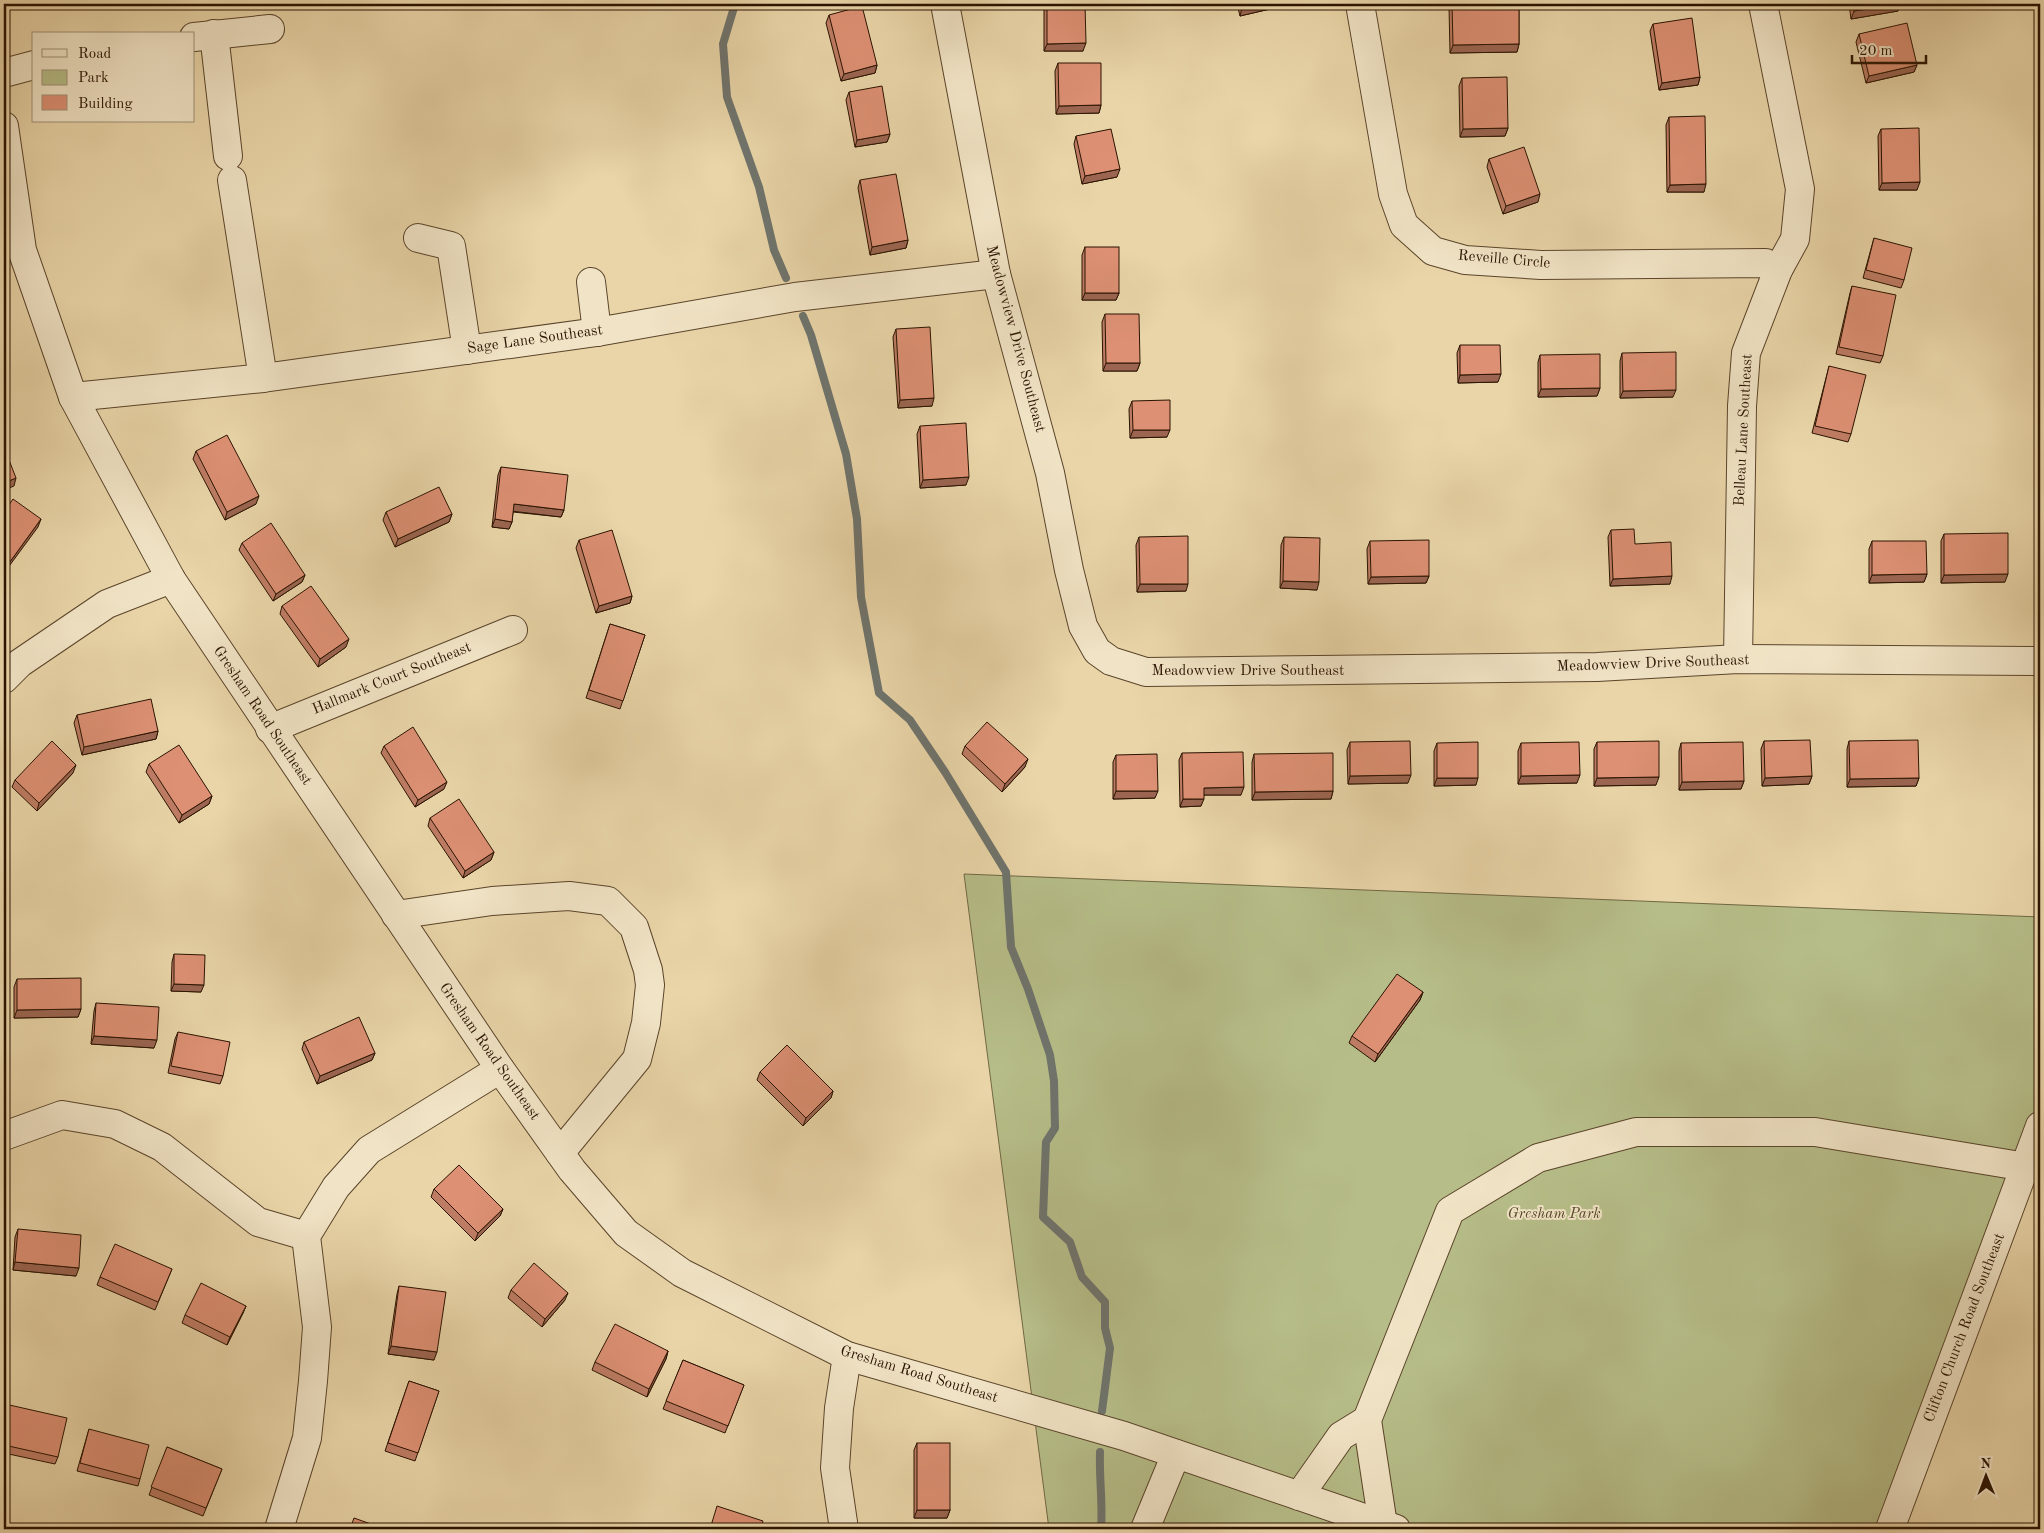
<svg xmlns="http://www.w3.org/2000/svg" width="2044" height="1533" font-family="'Old Standard TT',serif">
	<rect width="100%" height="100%" fill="#e9d5a8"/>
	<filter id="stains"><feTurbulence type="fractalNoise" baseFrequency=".004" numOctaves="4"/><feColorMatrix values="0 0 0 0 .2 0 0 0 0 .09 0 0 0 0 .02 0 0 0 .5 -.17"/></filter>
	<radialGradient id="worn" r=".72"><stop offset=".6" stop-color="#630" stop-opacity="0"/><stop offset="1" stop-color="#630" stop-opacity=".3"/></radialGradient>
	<polygon fill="#b6bd88" stroke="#706844" points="964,874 2040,917 2040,1145 1897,1529 1049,1529"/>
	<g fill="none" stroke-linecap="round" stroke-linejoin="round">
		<g stroke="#6f746d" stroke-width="8">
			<polyline points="735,4 723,44 727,97 759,187 774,250 786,278"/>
			<polyline points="803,316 811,335 846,454 857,519 861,597 879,693 910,720 945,772 1006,872 1011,947 1028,989 1050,1055 1054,1081 1055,1128 1046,1142 1043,1217 1070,1242 1082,1277 1105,1302 1105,1328 1110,1348 1102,1411"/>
			<path d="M1100 1452C1099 1478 1103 1503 1101 1529"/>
		</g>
		<defs>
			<g id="minor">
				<polyline points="945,4 996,274 1050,473 1069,570 1083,626 1097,651 1111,661 1146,672 1597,667 1738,659 2040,661"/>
				<polyline points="1360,4 1393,194 1404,225 1433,251 1465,260 1541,265 1766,263 1778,270"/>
				<polyline points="214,34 228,156"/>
				<polyline points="194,37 270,29"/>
				<polyline points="4,73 34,65"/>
				<polyline points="4,126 22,250 73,397 171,579 500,1069 572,1170 626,1233 682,1273 847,1356 1124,1436 1396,1529"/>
				<polyline points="232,180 263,378"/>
				<polyline points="418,238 451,246 467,350"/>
				<polyline points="591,282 597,332"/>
				<polyline points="73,397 263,378 597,332 795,297 996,274"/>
				<polyline points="1738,659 1742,406 1746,353 1778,270 1795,239 1800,189 1763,4"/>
				<polyline points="4,679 20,663 107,604 171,579"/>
				<polyline points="270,729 513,630"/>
				<polyline points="396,915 492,901 569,896 608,901 634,927 648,970 650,985 646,1023 637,1059 560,1153"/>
				<polyline points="4,1136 62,1115 115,1124 162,1147 258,1222 306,1236"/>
				<polyline points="1299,1496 1341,1436 1367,1420"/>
				<polyline points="1383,1525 1367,1420 1450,1211 1538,1158 1636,1132 1815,1132 2026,1167"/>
				<polyline points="279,1529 307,1438 313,1381 317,1327 306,1236 336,1187 369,1150 500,1069"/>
				<polyline points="844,1529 835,1468 839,1408 847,1356"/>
				<polyline points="1145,1529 1176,1454"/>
				<polyline points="1890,1529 2040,1126"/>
			</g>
		</defs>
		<use href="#minor" stroke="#5a442a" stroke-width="30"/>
		<use href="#minor" stroke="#f1e4c6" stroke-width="28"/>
	</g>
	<g fill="#be7c64" stroke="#2a1300">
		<polygon points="1044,4 1085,4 1083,51 1044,51"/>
		<polygon points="1237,4 1272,4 1270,9 1240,16"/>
		<polygon points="1450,4 1519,4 1519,44 1517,52 1450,53 1449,7"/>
		<polygon points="1849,4 1901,4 1898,11 1851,19"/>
		<polygon points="829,15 877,65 875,73 841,81 826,23"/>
		<polygon points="1653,24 1700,77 1698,85 1659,90 1650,31"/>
		<polygon points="1859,34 1917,65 1914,72 1866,83 1856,42"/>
		<polygon points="1058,63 1101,105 1099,113 1056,114 1055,71"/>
		<polygon points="1462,78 1508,128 1505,136 1460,137 1459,86"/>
		<polygon points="849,92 890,134 887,142 855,147 846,100"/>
		<polygon points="1669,117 1704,192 1667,192 1666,125"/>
		<polygon points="1881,129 1917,190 1879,190 1878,136"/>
		<polygon points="1076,136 1117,177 1082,184 1074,144"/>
		<polygon points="1489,159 1538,202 1503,214 1487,167"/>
		<polygon points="860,180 908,240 906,248 870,255 858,188"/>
		<polygon points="1874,238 1904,280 1901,288 1863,278"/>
		<polygon points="1085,247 1119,293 1116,300 1082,300 1082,255"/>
		<polygon points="1852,286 1883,356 1880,363 1836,354 1850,293"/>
		<polygon points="1105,314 1140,363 1137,371 1103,371 1102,322"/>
		<polygon points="896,329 932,406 898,408 893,337"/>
		<polygon points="1460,345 1498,382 1458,383 1457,353"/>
		<polygon points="1622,353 1673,397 1620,398 1620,361"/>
		<polygon points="1540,355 1600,388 1597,396 1538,397 1538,362"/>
		<polygon points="1829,366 1851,434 1848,442 1812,433 1827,374"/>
		<polygon points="1132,401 1167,437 1130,438 1129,409"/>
		<polygon points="920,426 966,485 920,488 917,434"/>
		<polygon points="196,451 256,504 225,520 193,459"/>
		<polygon points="501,467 564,510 561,517 513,512 512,522 509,529 492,527 498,475"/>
		<polygon points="386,512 452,514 449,522 395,547 383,520"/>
		<polygon points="1611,530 1635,544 1670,584 1610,586 1608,537"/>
		<polygon points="1944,534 2005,582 1941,583 1941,541"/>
		<polygon points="1139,537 1186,591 1137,592 1136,545"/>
		<polygon points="1284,537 1317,590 1280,588 1281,545"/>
		<polygon points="579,540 632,596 630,603 596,613 576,548"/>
		<polygon points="1370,541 1429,576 1426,583 1368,584 1367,549"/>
		<polygon points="1872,541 1927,574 1924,582 1869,583 1869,549"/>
		<polygon points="242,543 305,575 302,582 273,601 239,550"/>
		<polygon points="282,606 346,647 318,667 280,614"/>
		<polygon points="610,624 645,635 620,709 586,698"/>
		<polygon points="77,715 158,731 156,739 82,755 74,723"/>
		<polygon points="1764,741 1812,776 1809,784 1762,786 1761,749"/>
		<polygon points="1849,741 1919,778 1916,786 1847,787 1847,749"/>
		<polygon points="1350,742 1408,783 1348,784 1347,750"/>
		<polygon points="1597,742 1656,785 1594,786 1594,749"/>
		<polygon points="1437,743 1476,785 1434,786 1434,751"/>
		<polygon points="1521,743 1577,783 1518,784 1518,751"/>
		<polygon points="1681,743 1744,781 1741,789 1679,790 1679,751"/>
		<polygon points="384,746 444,789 415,807 381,753"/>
		<polygon points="965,746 1025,767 1002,792 962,754"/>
		<polygon points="1182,753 1241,795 1204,795 1201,806 1180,807 1179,760"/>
		<polygon points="1254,754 1333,791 1331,799 1252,800 1252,762"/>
		<polygon points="1116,755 1155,798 1113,799 1113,762"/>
		<polygon points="149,764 212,796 209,804 179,823 146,772"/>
		<polygon points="73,773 37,811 12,787 15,780"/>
		<polygon points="430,818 494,852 491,860 463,878 428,826"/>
		<polygon points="174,954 201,992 171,991 172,962"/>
		<polygon points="17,979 81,1009 78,1017 14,1018 14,987"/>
		<polygon points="1423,992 1420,1000 1375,1062 1349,1043 1352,1036"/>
		<polygon points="96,1003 154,1048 91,1044 94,1011"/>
		<polygon points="178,1032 223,1076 220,1084 168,1073 175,1039"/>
		<polygon points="304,1042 375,1053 372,1060 317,1084 302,1049"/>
		<polygon points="760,1072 833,1091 831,1098 803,1126 757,1080"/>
		<polygon points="434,1189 503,1209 500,1216 475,1241 431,1197"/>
		<polygon points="18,1229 76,1276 13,1270 15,1237"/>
		<polygon points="172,1269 155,1310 97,1285 100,1277"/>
		<polygon points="399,1286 434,1360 388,1354 397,1294"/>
		<polygon points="511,1290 565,1300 542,1327 508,1298"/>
		<polygon points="246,1306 243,1313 227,1345 182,1323 185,1315"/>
		<polygon points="668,1351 666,1359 647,1397 592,1370 595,1362"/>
		<polygon points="683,1360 744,1385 725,1433 663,1409"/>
		<polygon points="409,1381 439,1391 415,1461 385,1451"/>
		<polygon points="4,1406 58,1457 55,1464 4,1453"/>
		<polygon points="89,1429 140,1479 138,1486 77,1471"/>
		<polygon points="917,1443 950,1510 947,1518 914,1518 914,1450"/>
		<polygon points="167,1447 222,1469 203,1516 149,1495"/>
	</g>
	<g fill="#9b6551" stroke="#2a1300">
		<polygon points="1262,4 1272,4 1270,9 1240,16 1242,8"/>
		<polygon points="1647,4 1663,4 1646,5"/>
		<polygon points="1901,4 1898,11 1851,19 1854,11"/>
		<polygon points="1086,43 1083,51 1044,51 1047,44"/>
		<polygon points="1519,44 1517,52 1450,53 1453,45"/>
		<polygon points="877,65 875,73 841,81 844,74"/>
		<polygon points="1917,65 1914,72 1866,83 1869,76"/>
		<polygon points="1700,77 1698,85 1659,90 1662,83"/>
		<polygon points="1101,105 1099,113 1056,114 1059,106"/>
		<polygon points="1508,128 1505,136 1460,137 1463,129"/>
		<polygon points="890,134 887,142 855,147 857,140"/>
		<polygon points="1120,169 1117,177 1082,184 1085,176"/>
		<polygon points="1920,182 1917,190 1879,190 1882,183"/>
		<polygon points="1706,184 1704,192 1667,192 1670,185"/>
		<polygon points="1540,194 1538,202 1503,214 1506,206"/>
		<polygon points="908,240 906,248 870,255 872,247"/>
		<polygon points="1085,293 1119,293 1116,300 1082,300"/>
		<polygon points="1106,363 1140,363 1137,371 1103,371"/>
		<polygon points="1501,374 1498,382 1458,383 1460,375"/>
		<polygon points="1600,388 1597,396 1538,397 1541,389"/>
		<polygon points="1676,390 1673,397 1620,398 1623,391"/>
		<polygon points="934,398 932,406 898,408 900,400"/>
		<polygon points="1133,430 1170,430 1167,437 1130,438"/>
		<polygon points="969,477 966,485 920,488 923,480"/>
		<polygon points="16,478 14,486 4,490 4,483"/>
		<polygon points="259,496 256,504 225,520 227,512"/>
		<polygon points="514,504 564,510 561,517 511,511"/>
		<polygon points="452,514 449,522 395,547 398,539"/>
		<polygon points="41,519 38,527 4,573 4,570"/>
		<polygon points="495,519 512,522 509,529 492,527"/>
		<polygon points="1927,574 1924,582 1869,583 1872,575"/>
		<polygon points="2008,574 2005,582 1941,583 1944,575"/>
		<polygon points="305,575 302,582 273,601 276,594"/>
		<polygon points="1429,576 1426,583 1368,584 1371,577"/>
		<polygon points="1672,576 1670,584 1610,586 1613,579"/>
		<polygon points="1283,581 1319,582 1317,590 1280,588"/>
		<polygon points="1140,584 1188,584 1186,591 1137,592"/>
		<polygon points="632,596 630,603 596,613 599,606"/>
		<polygon points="349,639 346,647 318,667 320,659"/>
		<polygon points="158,731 156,739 82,755 84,747"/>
		<polygon points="1028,759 1025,767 1002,792 1005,784"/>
		<polygon points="76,765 73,773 37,811 39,803"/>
		<polygon points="1411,775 1408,783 1348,784 1350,776"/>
		<polygon points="1580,775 1577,783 1518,784 1521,776"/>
		<polygon points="1812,776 1809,784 1762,786 1765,778"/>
		<polygon points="1659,777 1656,785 1594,786 1597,778"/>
		<polygon points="1437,778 1478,778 1476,785 1434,786"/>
		<polygon points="1919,778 1916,786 1847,787 1850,779"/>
		<polygon points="1744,781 1741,789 1679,790 1682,782"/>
		<polygon points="447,782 444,789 415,807 418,800"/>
		<polygon points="1244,787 1241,795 1201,795 1204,788"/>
		<polygon points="1116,791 1158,791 1155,798 1113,799"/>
		<polygon points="1333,791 1331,799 1252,800 1255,792"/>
		<polygon points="212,796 209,804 179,823 182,815"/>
		<polygon points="1183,799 1204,799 1201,806 1180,807"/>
		<polygon points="494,852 491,860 463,878 465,871"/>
		<polygon points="174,984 204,985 201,992 171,991"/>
		<polygon points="1423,992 1420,1000 1375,1062 1378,1054"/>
		<polygon points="81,1009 78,1017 14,1018 17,1010"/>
		<polygon points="94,1036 157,1040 154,1048 91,1044"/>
		<polygon points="375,1053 372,1060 317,1084 320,1076"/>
		<polygon points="833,1091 831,1098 803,1126 806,1118"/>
		<polygon points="503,1209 500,1216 475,1241 478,1233"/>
		<polygon points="15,1262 79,1268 76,1276 13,1270"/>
		<polygon points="568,1293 565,1300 542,1327 545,1319"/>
		<polygon points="246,1306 243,1313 227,1345 230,1337"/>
		<polygon points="391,1346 437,1352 434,1360 388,1354"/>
		<polygon points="668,1351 666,1359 647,1397 649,1389"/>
		<polygon points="917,1510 950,1510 947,1518 914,1518"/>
	</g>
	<g fill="#dd9074" stroke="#2a1300">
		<polygon points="1047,4 1085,4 1086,43 1047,44"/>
		<polygon points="1241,4 1262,4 1242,8"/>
		<polygon points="1452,4 1519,4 1519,44 1453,45"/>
		<polygon points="1853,4 1899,4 1854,11"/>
		<polygon points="862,6 877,65 844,74 829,15"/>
		<polygon points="1692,18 1700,77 1662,83 1653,24"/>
		<polygon points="1907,23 1917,65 1869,76 1859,34"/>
		<polygon points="1058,63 1101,63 1101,105 1059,106"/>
		<polygon points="1507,77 1508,128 1463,129 1462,78"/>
		<polygon points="882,86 890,134 857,140 849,92"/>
		<polygon points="1705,116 1706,184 1670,185 1669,117"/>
		<polygon points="1919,128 1920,182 1882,183 1881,129"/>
		<polygon points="1111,129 1120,169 1085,176 1076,136"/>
		<polygon points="1524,147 1540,194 1506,206 1489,159"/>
		<polygon points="896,174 908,240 872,247 860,180"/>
		<polygon points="1874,238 1912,248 1904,280 1866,270"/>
		<rect x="1085" y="247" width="34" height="46"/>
		<polygon points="1852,286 1896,295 1883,356 1839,347"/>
		<polygon points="1105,314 1139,314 1140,363 1106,363"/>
		<polygon points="930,327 934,398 900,400 896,329"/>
		<polygon points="1460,345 1500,345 1501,374 1460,375"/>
		<polygon points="1676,352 1676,390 1623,391 1622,353"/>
		<polygon points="1600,354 1600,388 1541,389 1540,355"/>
		<polygon points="1829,366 1866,375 1851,434 1815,426"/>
		<polygon points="1170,400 1170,430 1133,430 1132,401"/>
		<polygon points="966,423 969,477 923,480 920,426"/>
		<polygon points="227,435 259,496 227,512 196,451"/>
		<polygon points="4,447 16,478 4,483"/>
		<polygon points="501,467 568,475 564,510 514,504 512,522 495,519"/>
		<polygon points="439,487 452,514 398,539 386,512"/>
		<polygon points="13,499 41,519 4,570 4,512"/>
		<polygon points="271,523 305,575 276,594 242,543"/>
		<polygon points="1634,529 1635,544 1671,542 1672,576 1613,579 1611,530"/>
		<polygon points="612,530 632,596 599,606 579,540"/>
		<polygon points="2008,533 2008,574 1944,575 1944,534"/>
		<polygon points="1188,536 1188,584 1140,584 1139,537"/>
		<polygon points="1284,537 1320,538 1319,582 1283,581"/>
		<polygon points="1429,540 1429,576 1371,577 1370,541"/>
		<polygon points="1872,541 1926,541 1927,574 1872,575"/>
		<polygon points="311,586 349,639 320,659 282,606"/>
		<polygon points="610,624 645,635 623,701 589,690"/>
		<polygon points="151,699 158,731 84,747 77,715"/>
		<polygon points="987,722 1028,759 1005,784 965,746"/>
		<polygon points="413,727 447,782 418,800 384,746"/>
		<polygon points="1810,740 1812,776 1765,778 1764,741"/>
		<polygon points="1918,740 1919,778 1850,779 1849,741"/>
		<polygon points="52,741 76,765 39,803 15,780"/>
		<polygon points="1410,741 1411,775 1350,776 1350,742"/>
		<polygon points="1659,741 1659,777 1597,778 1597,742"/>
		<polygon points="1478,742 1478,778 1437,778 1437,743"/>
		<polygon points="1579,742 1580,775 1521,776 1521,743"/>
		<polygon points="1743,742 1744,781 1682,782 1681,743"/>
		<polygon points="179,745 212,796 182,815 149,764"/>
		<polygon points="1243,752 1244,787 1204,788 1204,799 1183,799 1182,753"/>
		<polygon points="1333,753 1333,791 1255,792 1254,754"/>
		<polygon points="1157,754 1158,791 1116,791 1116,755"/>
		<polygon points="459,799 494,852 465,871 430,818"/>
		<polygon points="174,954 205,955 204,985 174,984"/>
		<polygon points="1397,974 1423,992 1378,1054 1352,1036"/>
		<polygon points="81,978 81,1009 17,1010 17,979"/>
		<polygon points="96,1003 159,1007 157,1040 94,1036"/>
		<polygon points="359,1017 375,1053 320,1076 304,1042"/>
		<polygon points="178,1032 230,1042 223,1076 171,1066"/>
		<polygon points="787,1045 833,1091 806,1118 760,1072"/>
		<polygon points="459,1165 503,1209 478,1233 434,1189"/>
		<polygon points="18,1229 81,1235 79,1268 15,1262"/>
		<polygon points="115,1244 172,1269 158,1302 100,1277"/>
		<polygon points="534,1263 568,1293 545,1319 511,1290"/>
		<polygon points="201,1283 246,1306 230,1337 185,1315"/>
		<polygon points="399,1286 446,1292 437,1352 391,1346"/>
		<polygon points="615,1324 668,1351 649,1389 595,1362"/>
		<polygon points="683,1360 744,1385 728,1426 666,1401"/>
		<polygon points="409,1381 439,1391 418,1453 388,1443"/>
		<polygon points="5,1404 67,1418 58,1457 4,1445 4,1408"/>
		<polygon points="89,1429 149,1445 140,1479 80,1463"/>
		<rect x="917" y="1443" width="33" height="67"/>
		<polygon points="167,1447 222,1469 206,1508 151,1487"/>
		<polygon points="717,1506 763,1521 760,1529 710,1529"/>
		<polygon points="354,1518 385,1529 350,1529"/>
	</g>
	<g text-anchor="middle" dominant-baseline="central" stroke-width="4" stroke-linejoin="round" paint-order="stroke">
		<g font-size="15" fill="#2a1300" stroke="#f1e4c6">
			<text transform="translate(1504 260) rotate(5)">Reveille Circle</text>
			<text transform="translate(1015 339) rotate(75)">Meadowview Drive Southeast</text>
			<text transform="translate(535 340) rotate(-8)">Sage Lane Southeast</text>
			<text transform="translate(1744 430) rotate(-87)">Belleau Lane Southeast</text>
			<text transform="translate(1653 664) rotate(-2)">Meadowview Drive Southeast</text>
			<text x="1248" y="671">Meadowview Drive Southeast</text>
			<text transform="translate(392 679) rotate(-22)">Hallmark Court Southeast</text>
			<text transform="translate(262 716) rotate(56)">Gresham Road Southeast</text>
			<text transform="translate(489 1052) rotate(55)">Gresham Road Southeast</text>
			<text transform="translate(1965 1328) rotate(-69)">Clifton Church Road Southeast</text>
			<text transform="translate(919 1375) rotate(17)">Gresham Road Southeast</text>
		</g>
		<g font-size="15" font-style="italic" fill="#544629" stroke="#f1e4c6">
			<text x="1554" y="1214">Gresham Park</text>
		</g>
	</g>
	<rect width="2044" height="1533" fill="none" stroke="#e9d5a8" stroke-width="20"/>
	<rect x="5" y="5" width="2034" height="1523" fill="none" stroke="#2a1300" stroke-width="2.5"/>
	<rect x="10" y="10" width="2024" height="1513" fill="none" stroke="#2a1300"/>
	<rect x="32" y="32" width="162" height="90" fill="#f1e4c6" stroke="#a19077"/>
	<rect x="42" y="49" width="25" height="8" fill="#f1e4c6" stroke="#a19077"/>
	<text x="78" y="58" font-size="15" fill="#2a1300">Road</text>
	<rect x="42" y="70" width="25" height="15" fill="#b6bd88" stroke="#a19077"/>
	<text x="78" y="82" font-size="15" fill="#2a1300">Park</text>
	<rect x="42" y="95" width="25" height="15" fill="#dd9074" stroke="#a19077"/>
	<text x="78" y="108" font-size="15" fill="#2a1300">Building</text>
	<g transform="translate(1986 1476) rotate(359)" stroke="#f1e4c6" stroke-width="4" paint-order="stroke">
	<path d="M0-4L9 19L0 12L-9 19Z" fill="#2a1300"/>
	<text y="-8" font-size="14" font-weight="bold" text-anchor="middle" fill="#2a1300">N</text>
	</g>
	<path d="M1852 55v8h74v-8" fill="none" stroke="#2a1300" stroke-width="2.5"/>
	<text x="1859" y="55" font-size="15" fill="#2a1300" stroke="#f1e4c6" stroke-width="4" paint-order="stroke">20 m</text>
	<rect width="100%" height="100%" filter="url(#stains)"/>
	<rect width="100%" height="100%" fill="url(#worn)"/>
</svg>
